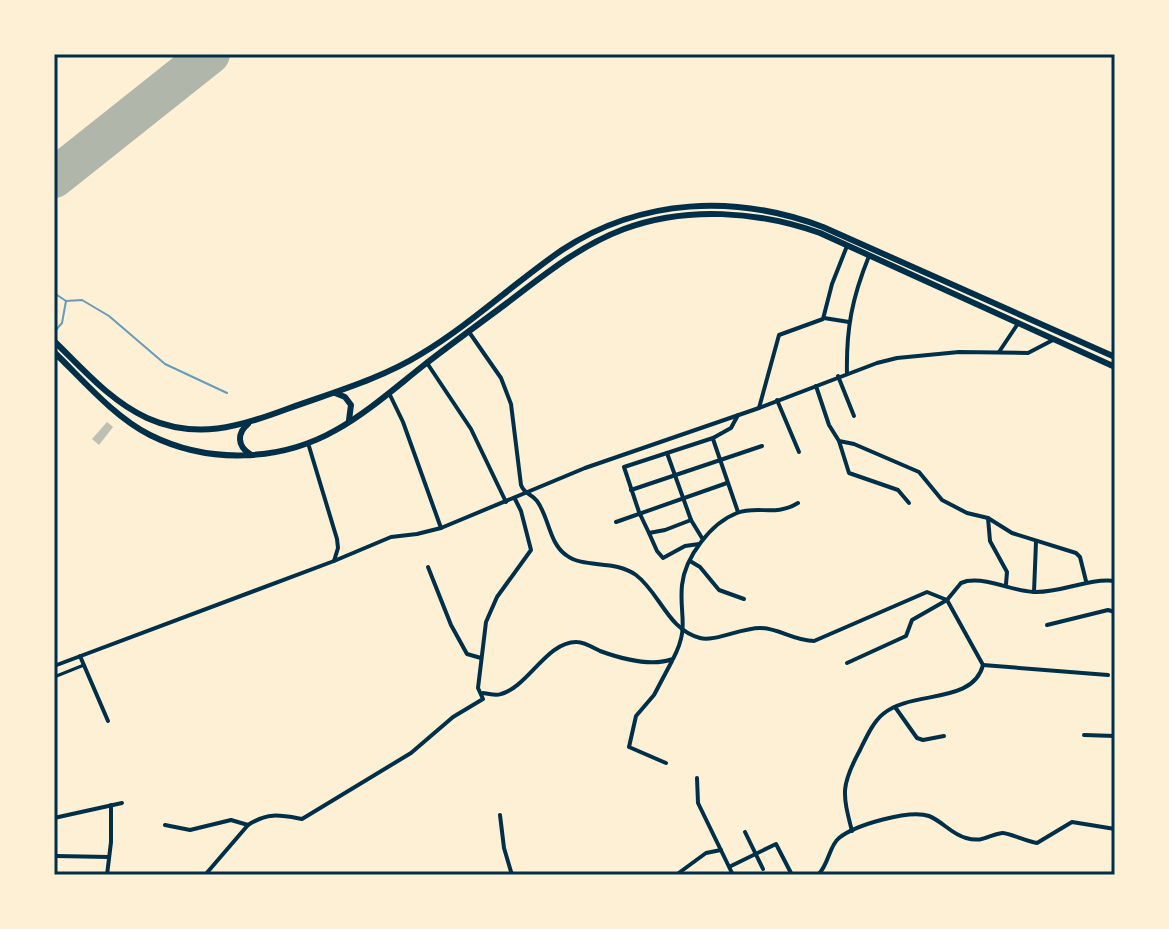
<svg xmlns="http://www.w3.org/2000/svg" width="1169" height="929" font-family="Quicksand,sans-serif">
	<rect width="100%" height="100%" fill="#fdf0d5"/>
	<g fill="none" stroke-linecap="round" stroke-linejoin="round">
		<g stroke="#669bbc" stroke-width="2">
			<polyline points="54,293 66,301 82,300 109,316 165,364 227,393"/>
			<polyline points="54,332 62,323 66,301"/>
		</g>
		<polyline stroke="#b1b6ab" stroke-width="40" points="54,178 210,54"/>
	</g>
	<polygon fill="#bec0b2" points="107,422 113,427 99,445 92,439"/>
	<g fill="none" stroke-linecap="round" stroke-linejoin="round">
		<polyline stroke="#003049" stroke-width="3" points="54,677 84,665"/>
		<g stroke="#003049" stroke-width="4">
			<polyline points="824,318 849,322"/>
			<path d="M469 332 501 378 511 404 521 485C525 495 531 493 537 501 549 517 549 543 566 555 584 569 614 559 636 575 660 593 668 630 700 638 714 642 741 628 760 628 779 628 794 641 814 641L927 592 947 600 983 665C973 705 911 690 883 714 873 722 866 738 860 750 841 785 842 793 852 831"/>
			<polyline points="999,352 1017,325"/>
			<polyline points="427,363 471,429 506,502"/>
			<path d="M847 374C846 329 852 298 869 256"/>
			<polyline points="838,376 854,416"/>
			<polyline points="816,386 829,425 839,441 854,444 919,472 942,500 967,513 988,518 1012,533 1076,553 1080,557 1086,581"/>
			<polyline points="389,393 403,422 441,528"/>
			<polyline points="777,400 799,452"/>
			<polyline points="759,408 779,335 823,319 832,284 847,246"/>
			<polyline points="713,439 738,512"/>
			<polyline points="839,441 849,473 898,490 909,503"/>
			<polyline points="667,453 691,520 702,538"/>
			<polyline points="631,490 762,446"/>
			<polyline points="988,518 990,541 1007,572 1006,584"/>
			<polyline points="691,520 665,530 649,533 639,512 624,467 713,438 731,428 738,415"/>
			<polyline points="616,522 727,483"/>
			<polyline points="649,533 657,551 663,558 685,546 699,544"/>
			<polyline points="334,561 391,537 417,534 441,528 585,468 759,408 877,363 897,358 959,352 1028,353 1053,340"/>
			<polyline points="690,561 700,567 719,590 744,599"/>
			<polyline points="428,567 451,625 467,654 481,658"/>
			<polyline points="1034,592 1036,542"/>
			<polyline points="1047,625 1108,610 1115,612"/>
			<polyline points="80,656 108,721"/>
			<path d="M847 663 906 636 912 620 947 600 961 583 967 581C991 578 1011 591 1034 592 1062 593 1087 578 1115 581"/>
			<polyline points="983,665 1108,675"/>
			<path d="M483 693C488 694 496 696 501 694 528 687 547 641 577 642 584 642 594 648 600 651 622 659 651 667 673 659 690 627 679 616 682 585 685 557 711 523 737 513 758 505 775 517 798 503"/>
			<polyline points="895,707 917,738 923,740 944,736"/>
			<polyline points="1084,735 1115,736"/>
			<polyline points="666,763 629,747 636,716 654,695 672,661"/>
			<polyline points="697,778 698,803 733,875"/>
			<polyline points="500,815 504,848 512,875"/>
			<polyline points="54,818 122,803"/>
			<path d="M165 825 190 830 231 820 248 825C268 812 280 815 302 819L411 753 453 717 483 699 478 688 486 622 497 597 531 550 521 511 515 499"/>
			<polyline points="745,832 763,869"/>
			<polyline points="56,856 109,857"/>
			<polyline points="731,866 776,844 792,875"/>
			<polyline points="107,875 111,842 111,805"/>
			<polyline points="205,875 248,825"/>
			<polyline points="676,875 706,853 721,850"/>
			<path d="M818 875C829 864 829 846 839 838 855 825 910 809 929 816 942 821 951 834 966 838 983 843 988 835 1002 833 1006 832 1029 842 1037 843L1072 822 1115 829"/>
		</g>
		<polyline stroke="#003049" stroke-width="4" points="54,666 334,561 338,548 337,539 308,443"/>
		<g stroke="#003049" stroke-width="6">
			<path d="M54 341C82 368 110 401 147 418 196 440 239 427 287 409 331 393 381 379 421 354 471 324 514 283 562 250 641 198 736 194 823 227L1115 357"/>
			<path d="M54 352C83 380 113 416 150 435 208 464 280 462 336 430 368 412 396 387 424 365 451 344 479 324 507 303 544 275 579 246 624 229 686 206 758 211 820 233L1115 367"/>
			<polyline points="335,393 345,397 351,405 349,420"/>
			<path d="M248 424C237 433 237 446 250 454"/>
		</g>
	</g>
	<rect width="1169" height="929" fill="none" stroke="#fdf0d5" stroke-width="112"/>
	<rect x="56" y="56" width="1057" height="817" fill="none" stroke="#003049" stroke-width="3"/>
</svg>
